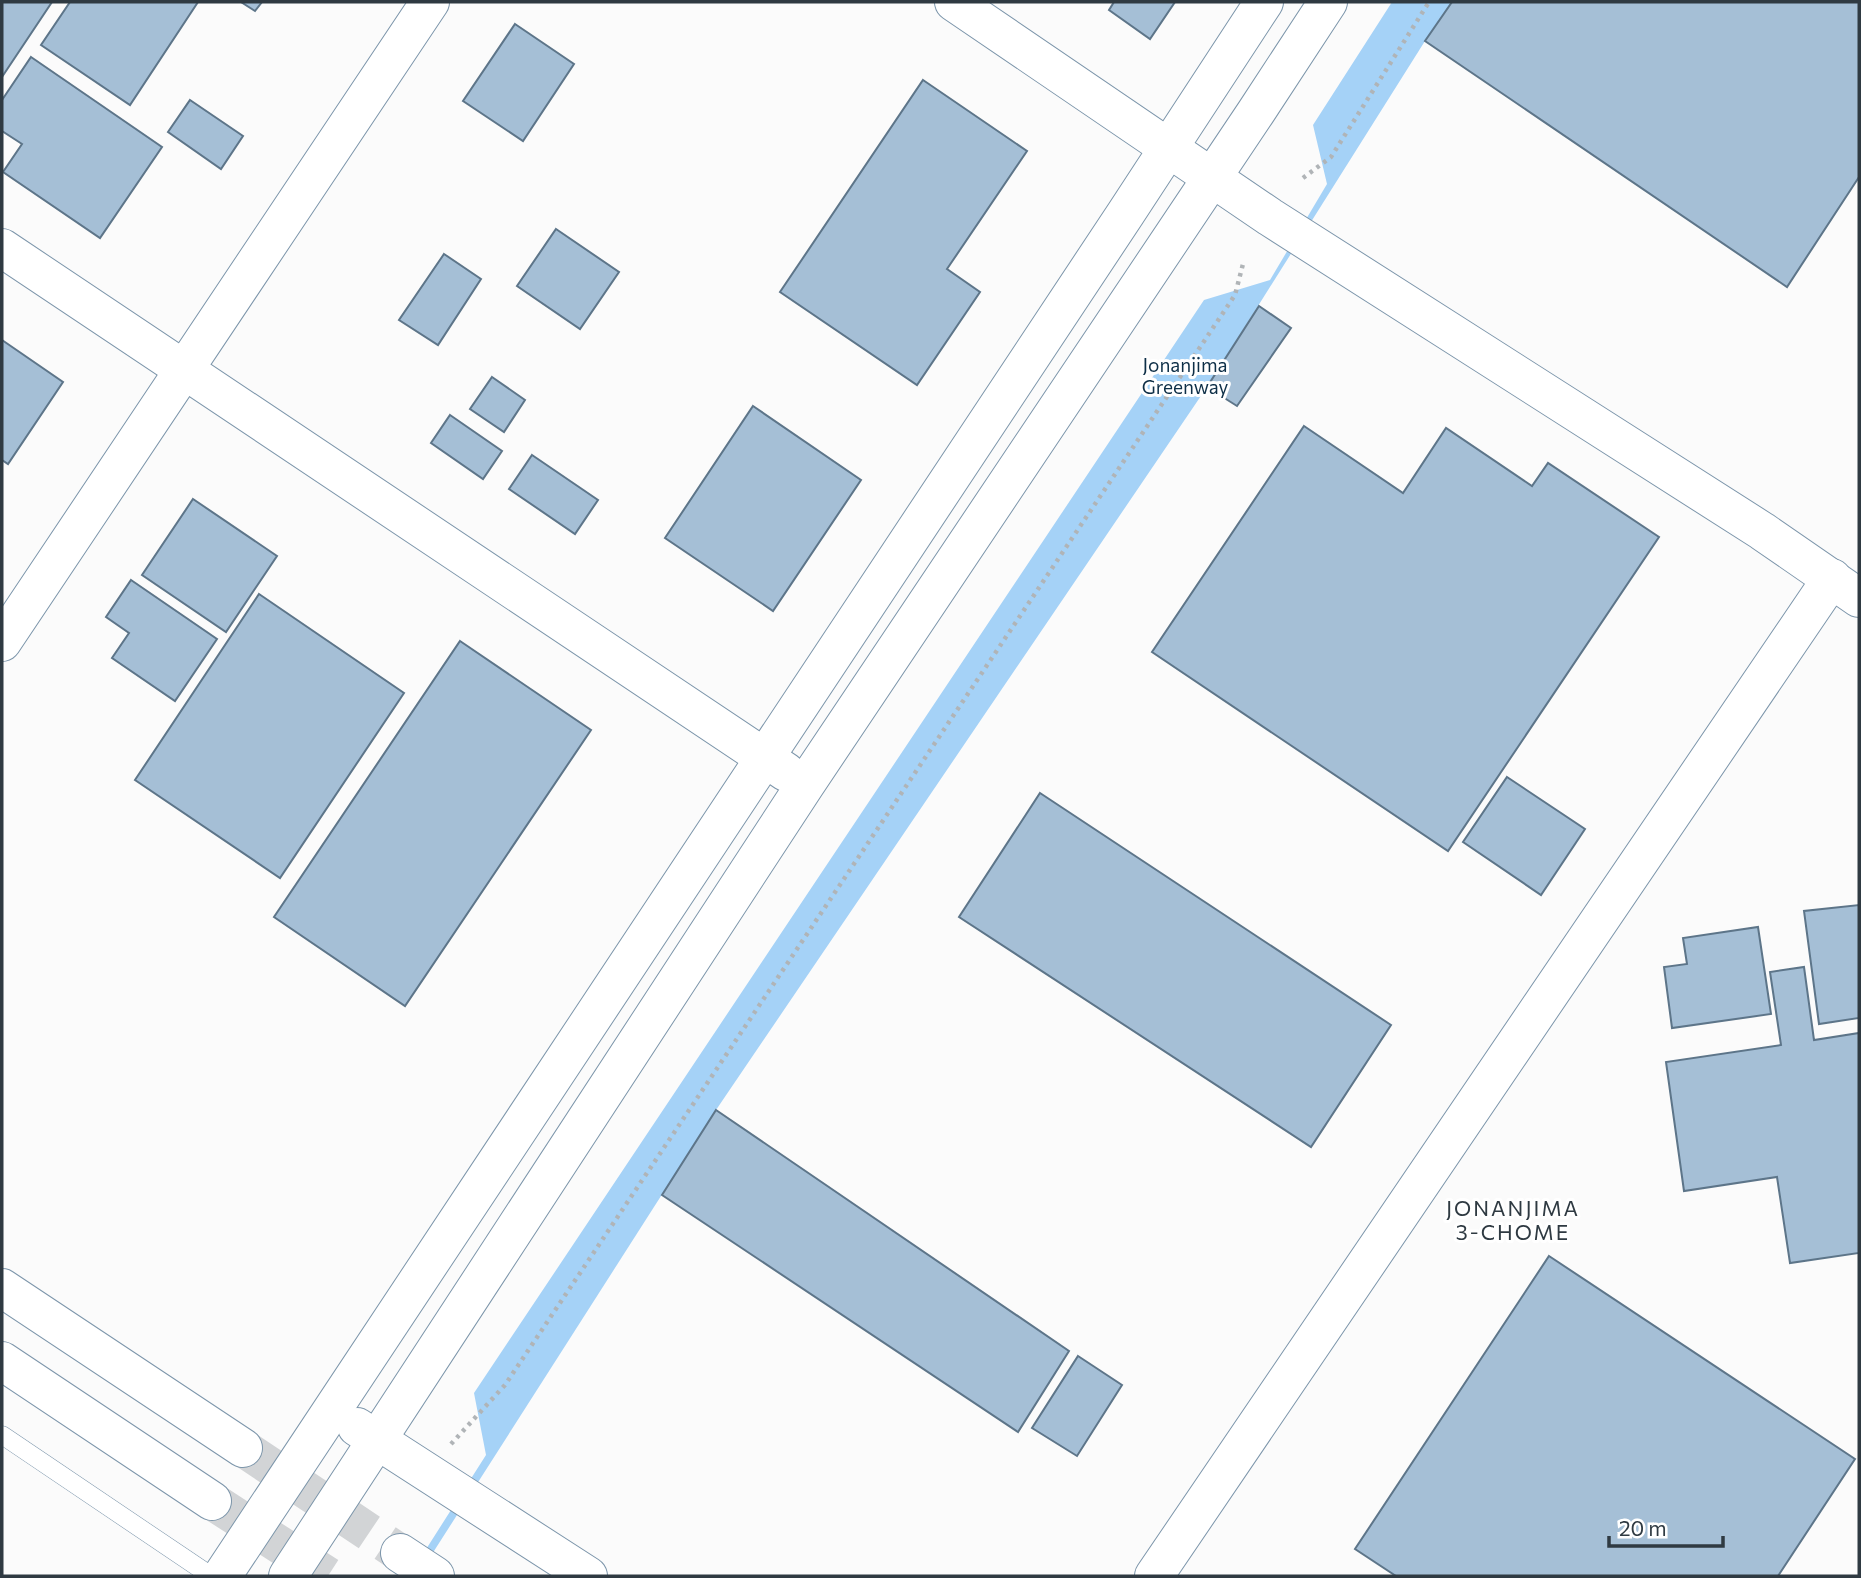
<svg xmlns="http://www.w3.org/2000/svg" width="1861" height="1578" font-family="Commissioner,sans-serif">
	<rect width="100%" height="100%" fill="#fbfbfb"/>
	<polygon fill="#a5d2f7" points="1392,2 1452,2 1425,41 1207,387 716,1110 418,1576 409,1576 486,1455 474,1393 1204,300 1270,280 1327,184 1313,125"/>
	<g fill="#a5bfd6" stroke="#5d7589" stroke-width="2">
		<polygon points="2,2 52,2 2,77"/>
		<polygon points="70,2 198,2 130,105 41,45"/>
		<polygon points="241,2 262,2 255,11"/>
		<polygon points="1114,2 1175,2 1150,39 1109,10"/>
		<polygon points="1452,2 1859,2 1859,177 1787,287 1425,41"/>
		<polygon points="515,24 574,64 523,141 463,101"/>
		<polygon points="31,57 162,147 100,238 3,172 22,144 2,131 2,100"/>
		<polygon points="923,80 1027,151 947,269 980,292 917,385 780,292"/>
		<polygon points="190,100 243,136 221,169 168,132"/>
		<polygon points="556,229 619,272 580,329 517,286"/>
		<polygon points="444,254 481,279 438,345 399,320"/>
		<polygon points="1259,306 1291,328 1237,406 1207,387"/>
		<polygon points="2,340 63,382 8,464 2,460"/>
		<polygon points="492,377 525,400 504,432 470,409"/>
		<polygon points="753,406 861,480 773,611 665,538"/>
		<polygon points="450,415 502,451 483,479 431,443"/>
		<polygon points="1304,426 1403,493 1446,428 1532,486 1548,463 1659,537 1448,851 1152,652"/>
		<polygon points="532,455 598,500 575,534 509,489"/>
		<polygon points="193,499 277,556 226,632 142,575"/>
		<polygon points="131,580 217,639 175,701 112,658 129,633 106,617"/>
		<polygon points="259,594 404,693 280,878 135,780"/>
		<polygon points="460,641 591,730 405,1006 274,917"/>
		<polygon points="1507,777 1585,829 1541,895 1463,842"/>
		<polygon points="1040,793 1391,1025 1311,1147 959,917"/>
		<polygon points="1859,905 1859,1018 1819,1024 1804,911"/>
		<polygon points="1758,927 1771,1014 1672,1028 1664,967 1687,964 1683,938"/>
		<polygon points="1804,967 1814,1040 1859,1033 1859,1253 1790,1263 1777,1177 1684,1191 1666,1062 1781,1045 1770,972"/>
		<polygon points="716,1110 1069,1351 1018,1432 662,1195"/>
		<polygon points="1549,1256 1855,1459 1778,1576 1396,1576 1355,1549"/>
		<polygon points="1078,1356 1122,1385 1077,1456 1032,1428"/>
	</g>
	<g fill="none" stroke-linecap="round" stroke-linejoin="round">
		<g stroke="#d2d4d6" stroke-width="38" stroke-dasharray="38 19" stroke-linecap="butt">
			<polyline points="243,1448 400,1553"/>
			<polyline points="212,1501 328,1576"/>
		</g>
		<defs>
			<polyline id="service" points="2,1435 211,1576"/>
			<g id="tertiary">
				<polyline points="954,2 1270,217 1762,531 1859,598"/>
				<polyline points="2,248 786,772"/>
				<polyline points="2,642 430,2"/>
				<polyline points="2,1288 243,1448"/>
				<polyline points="2,1361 212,1501"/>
				<polyline points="357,1427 588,1576"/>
				<polyline points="400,1553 435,1576"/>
				<polyline points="222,1576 1126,213 1264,2"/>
				<polyline points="288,1576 805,785 1256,112 1328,2"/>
				<polyline points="1154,1576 1832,578"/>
			</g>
		</defs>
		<use href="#service" stroke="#7d96ab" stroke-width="19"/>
		<use href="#tertiary" stroke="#7d96ab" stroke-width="40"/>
		<g stroke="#b0b4b7" stroke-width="4.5" stroke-dasharray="3.5 5" stroke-linecap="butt">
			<polyline points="1303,178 1331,157 1429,2"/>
			<polyline points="451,1444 505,1385 1235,295 1244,260"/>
		</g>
		<use href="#service" stroke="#fff" stroke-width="18"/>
		<use href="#tertiary" stroke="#fff" stroke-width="38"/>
	</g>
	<g text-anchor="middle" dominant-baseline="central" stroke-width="6" stroke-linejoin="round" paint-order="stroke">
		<g font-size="19" fill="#0e2f47" stroke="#fff">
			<text x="1185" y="364">Jonanjima<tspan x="1185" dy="22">Greenway</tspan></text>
		</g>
		<g font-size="21" letter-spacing="2" fill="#2f3a42" stroke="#fff">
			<text x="1513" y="1207">JONANJIMA<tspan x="1513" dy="24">3-CHOME</tspan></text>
		</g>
	</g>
	<rect width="1861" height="1578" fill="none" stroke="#2f3a42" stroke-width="7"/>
	<path d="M1609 1536v10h114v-10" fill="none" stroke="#2f3a42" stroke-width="3.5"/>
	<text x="1619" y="1536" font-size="21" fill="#2f3a42" stroke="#ffffff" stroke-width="5" paint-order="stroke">20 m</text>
</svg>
